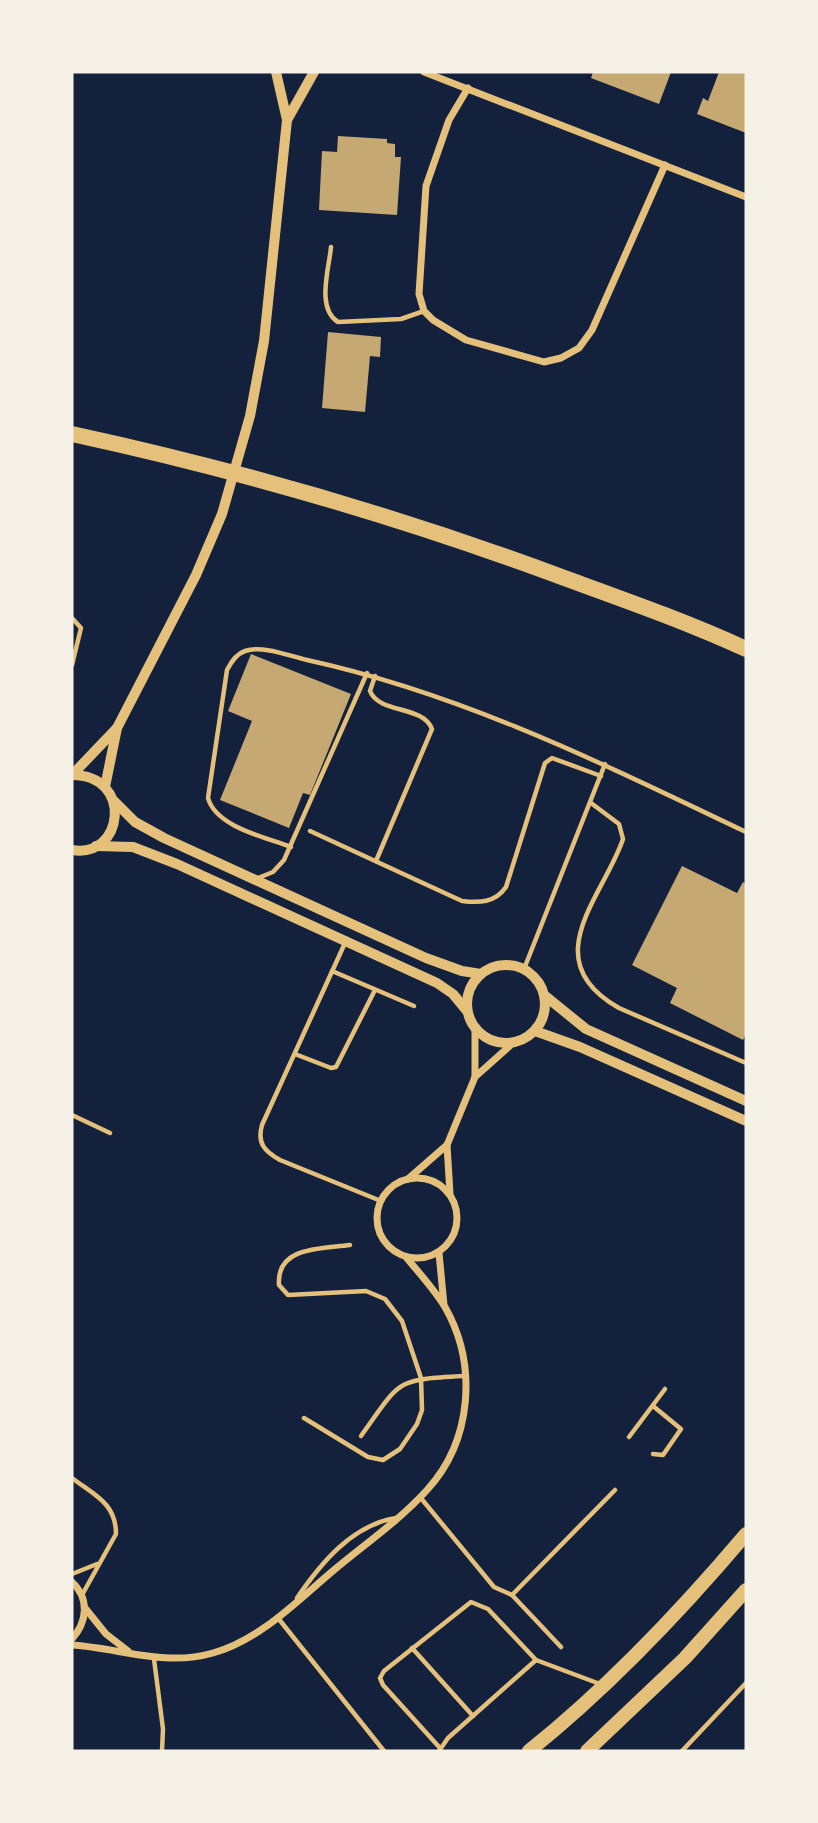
<svg xmlns="http://www.w3.org/2000/svg" width="818" height="1823" font-family="'Crimson Pro',serif">
	<rect width="100%" height="100%" fill="#14213d"/>
	<g fill="#c6a872">
		<polygon points="593,72 671,72 659,104 591,78"/>
		<polygon points="719,72 746,72 746,133 697,114 703,98 708,101"/>
		<polygon points="338,136 387,139 387,143 395,144 395,157 401,157 397,215 319,210 322,151 337,152"/>
		<polygon points="328,332 381,337 380,357 370,356 365,412 322,408"/>
		<polygon points="251,654 351,694 310,795 303,793 289,828 220,800 252,721 228,711"/>
		<polygon points="682,866 737,893 743,882 746,884 746,1034 743,1040 670,1003 677,988 632,965"/>
	</g>
	<g fill="none" stroke-linecap="round" stroke-linejoin="round">
		<g stroke="#e5c07b" stroke-width="4.5">
			<path d="M331 247C329 269 316 308 338 322L401 319 424 311"/>
			<polyline points="72,618 81,628 72,665"/>
			<path d="M375 676 370 691C379 714 423 705 432 729L376 861"/>
			<path d="M591 803 619 824 623 839C604 896 534 960 619 1008L746 1063"/>
			<path d="M310 831 462 901C479 903 495 903 506 887L545 763 552 758 601 776"/>
			<path d="M291 847C265 837 216 827 208 798L227 670C231 662 236 654 245 651 263 645 289 656 307 660 463 694 603 764 746 832"/>
			<polyline points="258,878 273,872 284,860 367,673"/>
			<path d="M345 943 262 1125C257 1143 264 1151 280 1160L381 1201"/>
			<polyline points="524,969 605,764"/>
			<polyline points="332,971 414,1006"/>
			<polyline points="295,1054 331,1068 336,1067 375,990"/>
			<polyline points="72,1115 110,1133"/>
			<polyline points="653,1406 681,1429 663,1455 653,1454"/>
			<path d="M304 1418 368 1457 383 1460 400 1449 417 1424 422 1410 421 1378 402 1321 385 1299 366 1291 288 1295 279 1285C276 1246 322 1249 350 1245"/>
			<path d="M361 1436C402 1379 394 1380 465 1376"/>
			<polyline points="629,1437 665,1389"/>
			<path d="M72 1478C94 1495 116 1503 116 1534L82 1595"/>
			<polyline points="420,1497 494,1587 512,1595 561,1647"/>
			<polyline points="72,1574 97,1564"/>
			<polyline points="512,1595 615,1490"/>
			<path d="M297 1598C321 1563 352 1525 396 1518"/>
			<polyline points="278,1618 384,1751"/>
			<polyline points="412,1648 473,1716"/>
			<polyline points="154,1659 163,1729 162,1751"/>
			<polyline points="440,1748 383,1685 380,1678 384,1671 471,1602 488,1609 536,1660"/>
			<polyline points="439,1751 448,1738 536,1660 600,1684"/>
			<polyline points="682,1751 746,1683"/>
		</g>
		<g stroke="#e5c07b" stroke-width="7">
			<polyline points="424,72 746,197"/>
			<polyline points="468,88 449,120 426,186 419,294 424,311 433,320 466,340 544,362 561,358 579,348 592,330 665,165"/>
			<polyline points="475,1077 513,1043"/>
			<circle cx="417" cy="1218" r="40"/>
			<polyline points="408,1179 447,1145"/>
			<polyline points="450,1194 447,1145 475,1077 475,1028"/>
			<polyline points="439,1253 444,1305"/>
			<path d="M72 1582C90 1599 87 1622 72 1639"/>
			<polyline points="85,1608 106,1634 128,1651"/>
			<path d="M72 1645C120 1648 164 1667 213 1653 260 1640 298 1600 334 1570 365 1544 400 1520 427 1490 472 1441 478 1365 445 1307 434 1289 419 1273 406 1257"/>
		</g>
		<g stroke="#e5c07b" stroke-width="10">
			<polyline points="287,120 314,72"/>
			<path d="M72 775C134 775 124 859 72 850"/>
			<polyline points="72,775 117,728"/>
			<polyline points="105,787 117,728 196,575 222,514 250,416 264,341 287,120 276,72"/>
			<polyline points="114,801 135,822 164,838 426,958 462,971 481,974"/>
			<polyline points="96,846 133,847 177,864 437,983 453,994 467,1011"/>
			<circle cx="506" cy="1004" r="39"/>
			<polyline points="544,995 586,1029 746,1101"/>
			<polyline points="535,1031 580,1047 746,1121"/>
		</g>
		<g stroke="#e5c07b" stroke-width="14">
			<path d="M529 1751C609 1687 680 1612 746 1534"/>
			<polyline points="587,1751 685,1658 746,1590"/>
		</g>
		<path stroke="#e5c07b" stroke-width="16" d="M72 434C238 470 400 517 559 576 622 599 685 621 746 649"/>
	</g>
	<rect width="818" height="1823" fill="none" stroke="#f6f1e7" stroke-width="147"/>
</svg>
